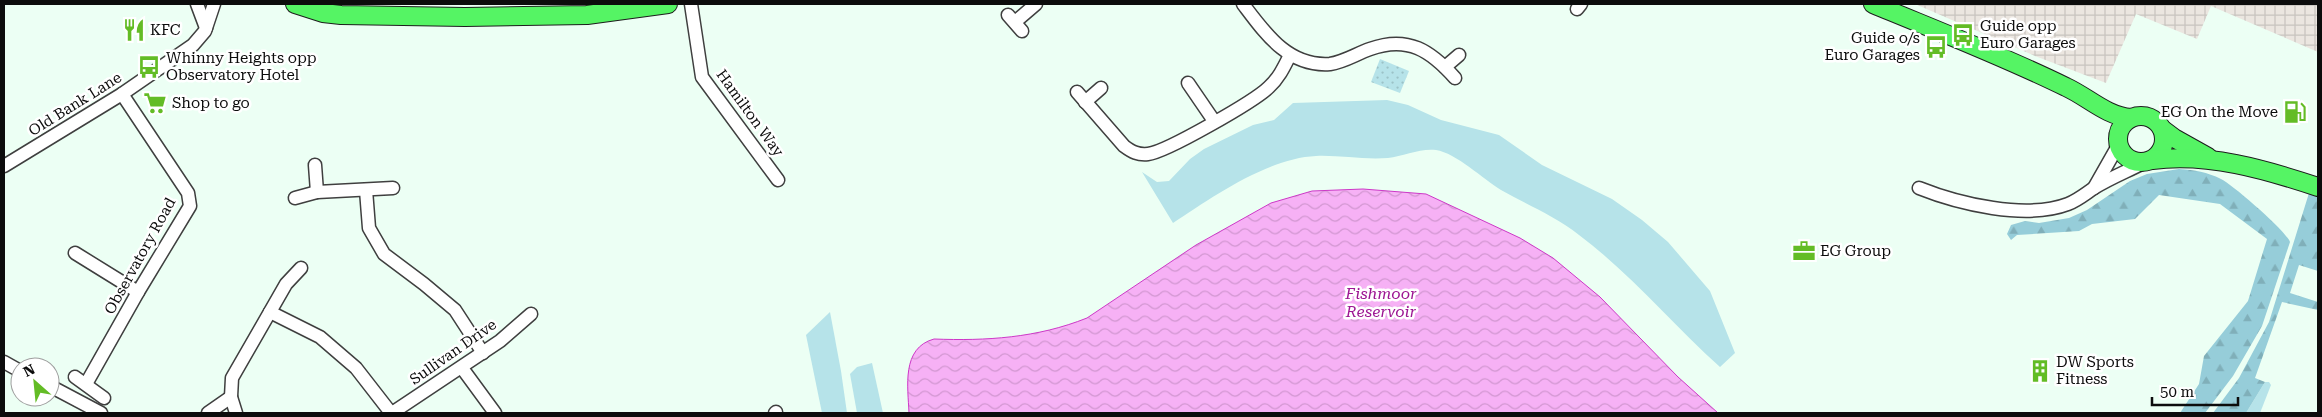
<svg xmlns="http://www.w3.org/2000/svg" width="2322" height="417" font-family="'Roboto Serif',serif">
	<defs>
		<pattern id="industrial-grid" width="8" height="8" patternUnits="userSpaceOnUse" patternTransform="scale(1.25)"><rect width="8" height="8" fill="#ebe6e0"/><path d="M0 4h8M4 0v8" fill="none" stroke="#c8c4bf"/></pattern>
		<pattern id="forest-firs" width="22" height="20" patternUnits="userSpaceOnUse" patternTransform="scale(1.25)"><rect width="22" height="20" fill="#96cdd9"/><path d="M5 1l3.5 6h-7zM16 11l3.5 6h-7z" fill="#80afb9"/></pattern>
		<pattern id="park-dots" width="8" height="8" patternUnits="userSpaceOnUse" patternTransform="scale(1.25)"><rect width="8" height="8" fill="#b6e3e9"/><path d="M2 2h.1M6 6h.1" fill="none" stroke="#9bc2c7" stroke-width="1.8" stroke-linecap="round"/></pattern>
		<pattern id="water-waves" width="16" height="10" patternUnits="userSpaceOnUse" patternTransform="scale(1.25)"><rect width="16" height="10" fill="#f6b1f5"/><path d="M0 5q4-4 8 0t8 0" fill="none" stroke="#d297d1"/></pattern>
	</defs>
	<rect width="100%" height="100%" fill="#ecfff4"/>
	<polygon fill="url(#industrial-grid)" points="1915,4 2318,4 2318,52 2211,6 2197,39 2136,14 2106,83 2035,56"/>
	<g fill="#b6e3e9">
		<path d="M1387 100 1408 105 1441 120 1499 135 1542 165 1612 199 1642 220 1668 242 1710 291 1735 353 1720 367C1672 324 1630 273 1579 235 1555 216 1527 205 1501 190 1483 179 1456 153 1436 150 1421 148 1403 156 1388 158 1364 160 1339 155 1316 156 1268 158 1212 197 1173 223L1142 172 1157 182 1169 181 1190 159 1204 149 1253 125 1274 120 1293 103Z"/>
		<polygon points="830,312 841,371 847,413 822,413 806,335"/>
		<polygon points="872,363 883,413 857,413 850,374 857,367"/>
		<polygon points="2265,382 2269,382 2271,385 2260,413 2246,413"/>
	</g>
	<g fill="url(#forest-firs)">
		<path d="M2179 169C2195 170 2207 172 2221 179 2232 184 2287 232 2290 242L2262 326 2233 376 2205 413H2180L2199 384 2204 356 2248 301 2267 239 2220 204 2159 195 2135 219 2092 224 2079 231 2017 235 2011 240 2007 234 2011 225 2025 221 2039 223 2069 218 2087 210 2130 181 2147 174Z"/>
		<polygon points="2309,193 2318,196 2318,271 2299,265 2290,293 2318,302 2318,310 2282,302 2255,378 2265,382 2246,413 2213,413 2239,378 2269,322"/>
	</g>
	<polygon fill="url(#park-dots)" points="1380,59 1409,71 1400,93 1371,82"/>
	<path fill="url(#water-waves)" stroke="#cd38c7" d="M1363 189 1426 194 1520 238 1553 258 1600 297 1678 377 1718 413H909C908 387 901 348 934 339 986 341 1037 338 1087 318L1196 245 1271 203 1312 191Z"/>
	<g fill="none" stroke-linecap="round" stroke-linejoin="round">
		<defs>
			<g id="minor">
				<polyline points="197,4 206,28"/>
				<polyline points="691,4 702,77 778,180"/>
				<path d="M1243 4C1265 33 1288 67 1330 64 1344 62 1356 54 1370 49 1408 35 1431 51 1455 78"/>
				<polyline points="1577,9 1581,4"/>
				<polyline points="1008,15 1022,31"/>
				<polyline points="1015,22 1036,4"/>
				<polyline points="1445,67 1459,55"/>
				<polyline points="1188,83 1214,121"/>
				<path d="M1077 92 1124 146C1132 152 1138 155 1148 154 1166 152 1255 101 1269 87 1279 78 1284 67 1290 55"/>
				<polyline points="1085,102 1101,88"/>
				<polyline points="315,165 317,192"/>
				<polyline points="4,166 122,94 193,45 205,31 214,4"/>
				<path d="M1919 188C1959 204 2026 220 2068 204 2078 200 2085 194 2094 188 2110 178 2128 171 2145 162"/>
				<polyline points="2094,188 2119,144"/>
				<polyline points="366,190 369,228 384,254 424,284 455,310 483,353"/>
				<polyline points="295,198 317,192 393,188"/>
				<polyline points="75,253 138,292"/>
				<polyline points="270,312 320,337 356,368 391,413"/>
				<polyline points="4,362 20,371"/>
				<polyline points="462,368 495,413"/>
				<polyline points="75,377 104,398"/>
				<polyline points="86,384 138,292 190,206 188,193 122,94"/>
				<polyline points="50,386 101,413"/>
				<polyline points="208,413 231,397"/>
				<polyline points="236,413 231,397 232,378 286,284 301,268"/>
				<polyline points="392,413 500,341 531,314"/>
				<polyline points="775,413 776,412"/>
			</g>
			<g id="highway">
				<polyline points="295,4 323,13 341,15 465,17 587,15 668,4"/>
				<path d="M1873 4C1938 31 2003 56 2066 87 2088 97 2106 116 2131 118"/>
				<circle cx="2141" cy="139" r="23"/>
				<polyline points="2162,129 2174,138 2208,157"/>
				<path d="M2152 160C2209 153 2264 169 2318 187"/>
			</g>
		</defs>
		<use href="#minor" stroke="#3f3f3f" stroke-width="15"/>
		<use href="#highway" stroke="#1d1d1d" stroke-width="20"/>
		<use href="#minor" stroke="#fff" stroke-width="12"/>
		<use href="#highway" stroke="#55f464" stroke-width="18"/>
	</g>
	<defs>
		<symbol id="restaurant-bare" viewBox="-9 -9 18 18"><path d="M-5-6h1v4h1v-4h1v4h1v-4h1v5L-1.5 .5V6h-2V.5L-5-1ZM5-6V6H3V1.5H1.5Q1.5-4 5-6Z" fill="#63bc25" stroke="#fff" stroke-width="2.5" paint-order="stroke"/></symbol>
		<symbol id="bus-bare" viewBox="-9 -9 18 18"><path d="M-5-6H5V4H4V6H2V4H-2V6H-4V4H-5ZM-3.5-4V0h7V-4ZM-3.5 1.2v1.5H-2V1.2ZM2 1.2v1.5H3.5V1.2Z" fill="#63bc25" stroke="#fff" stroke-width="2.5" paint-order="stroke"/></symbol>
		<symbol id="supermarket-bare" viewBox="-9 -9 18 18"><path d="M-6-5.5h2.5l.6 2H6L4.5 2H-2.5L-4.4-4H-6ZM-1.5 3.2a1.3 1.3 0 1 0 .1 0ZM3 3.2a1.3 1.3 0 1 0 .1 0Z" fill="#63bc25" stroke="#fff" stroke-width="2.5" paint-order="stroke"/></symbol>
		<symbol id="fuel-bare" viewBox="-9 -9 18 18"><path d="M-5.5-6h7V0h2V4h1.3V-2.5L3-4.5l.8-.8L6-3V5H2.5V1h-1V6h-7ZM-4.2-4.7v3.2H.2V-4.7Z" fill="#63bc25" stroke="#fff" stroke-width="2.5" paint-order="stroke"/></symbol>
		<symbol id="office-bare" viewBox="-9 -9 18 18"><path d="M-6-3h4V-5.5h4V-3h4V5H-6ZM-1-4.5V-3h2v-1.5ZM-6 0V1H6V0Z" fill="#63bc25" stroke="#fff" stroke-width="2.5" paint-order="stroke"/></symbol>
		<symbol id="building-bare" viewBox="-9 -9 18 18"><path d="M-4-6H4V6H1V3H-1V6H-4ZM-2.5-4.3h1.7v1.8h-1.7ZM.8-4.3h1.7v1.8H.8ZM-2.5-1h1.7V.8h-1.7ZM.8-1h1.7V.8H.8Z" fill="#63bc25" stroke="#fff" stroke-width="2.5" paint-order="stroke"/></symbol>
	</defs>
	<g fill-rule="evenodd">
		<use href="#restaurant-bare" x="118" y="14" width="32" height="32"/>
		<use href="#bus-bare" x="1947" y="19" width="32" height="32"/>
		<use href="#bus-bare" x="1920" y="31" width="32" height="32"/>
		<use href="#bus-bare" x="133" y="51" width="32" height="32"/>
		<use href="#supermarket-bare" x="139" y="87" width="32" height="32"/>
		<use href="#fuel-bare" x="2279" y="96" width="32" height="32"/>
		<use href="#office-bare" x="1788" y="235" width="32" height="32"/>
		<use href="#building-bare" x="2024" y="355" width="32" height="32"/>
	</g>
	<g text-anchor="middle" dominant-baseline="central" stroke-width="5" stroke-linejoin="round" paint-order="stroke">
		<g font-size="15" fill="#0c0c0c" stroke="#fff" text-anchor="start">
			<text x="1980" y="26">Guide opp<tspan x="1980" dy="17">Euro Garages</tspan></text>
			<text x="150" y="30">KFC</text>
			<text x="1920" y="38" text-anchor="end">Guide o/s<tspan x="1920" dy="17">Euro Garages</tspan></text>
			<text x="166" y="58">Whinny Heights opp<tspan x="166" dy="17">Observatory Hotel</tspan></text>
			<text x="172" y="103">Shop to go</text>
			<text x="2278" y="112" text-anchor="end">EG On the Move</text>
			<text x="1820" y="251">EG Group</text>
			<text x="2056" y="362">DW Sports<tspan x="2056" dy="17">Fitness</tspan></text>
		</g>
		<g font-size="15" fill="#0c0c0c" stroke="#fff">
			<text transform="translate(75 104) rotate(-32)">Old Bank Lane</text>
			<text transform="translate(750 113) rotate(54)">Hamilton Way</text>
			<text transform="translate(140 256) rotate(-61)">Observatory Road</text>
			<text transform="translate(453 352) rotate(-35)">Sullivan Drive</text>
		</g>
		<g font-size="16" font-style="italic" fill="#9d1693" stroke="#fff">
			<text x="1381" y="293">Fishmoor<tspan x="1381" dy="18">Reservoir</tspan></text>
		</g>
	</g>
	<rect width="2322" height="417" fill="none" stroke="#0c0c0c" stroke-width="10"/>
	<g transform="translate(35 382) rotate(333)"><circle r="24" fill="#ffffff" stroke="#9e9e9e"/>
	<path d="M0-4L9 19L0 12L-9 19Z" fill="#63bc25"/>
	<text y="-8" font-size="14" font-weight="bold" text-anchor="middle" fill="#0c0c0c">N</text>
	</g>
	<path d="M2152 397v8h86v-8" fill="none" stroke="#0c0c0c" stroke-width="2.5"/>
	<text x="2160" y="397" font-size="15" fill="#0c0c0c" stroke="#ffffff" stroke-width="4" paint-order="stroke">50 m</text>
</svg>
